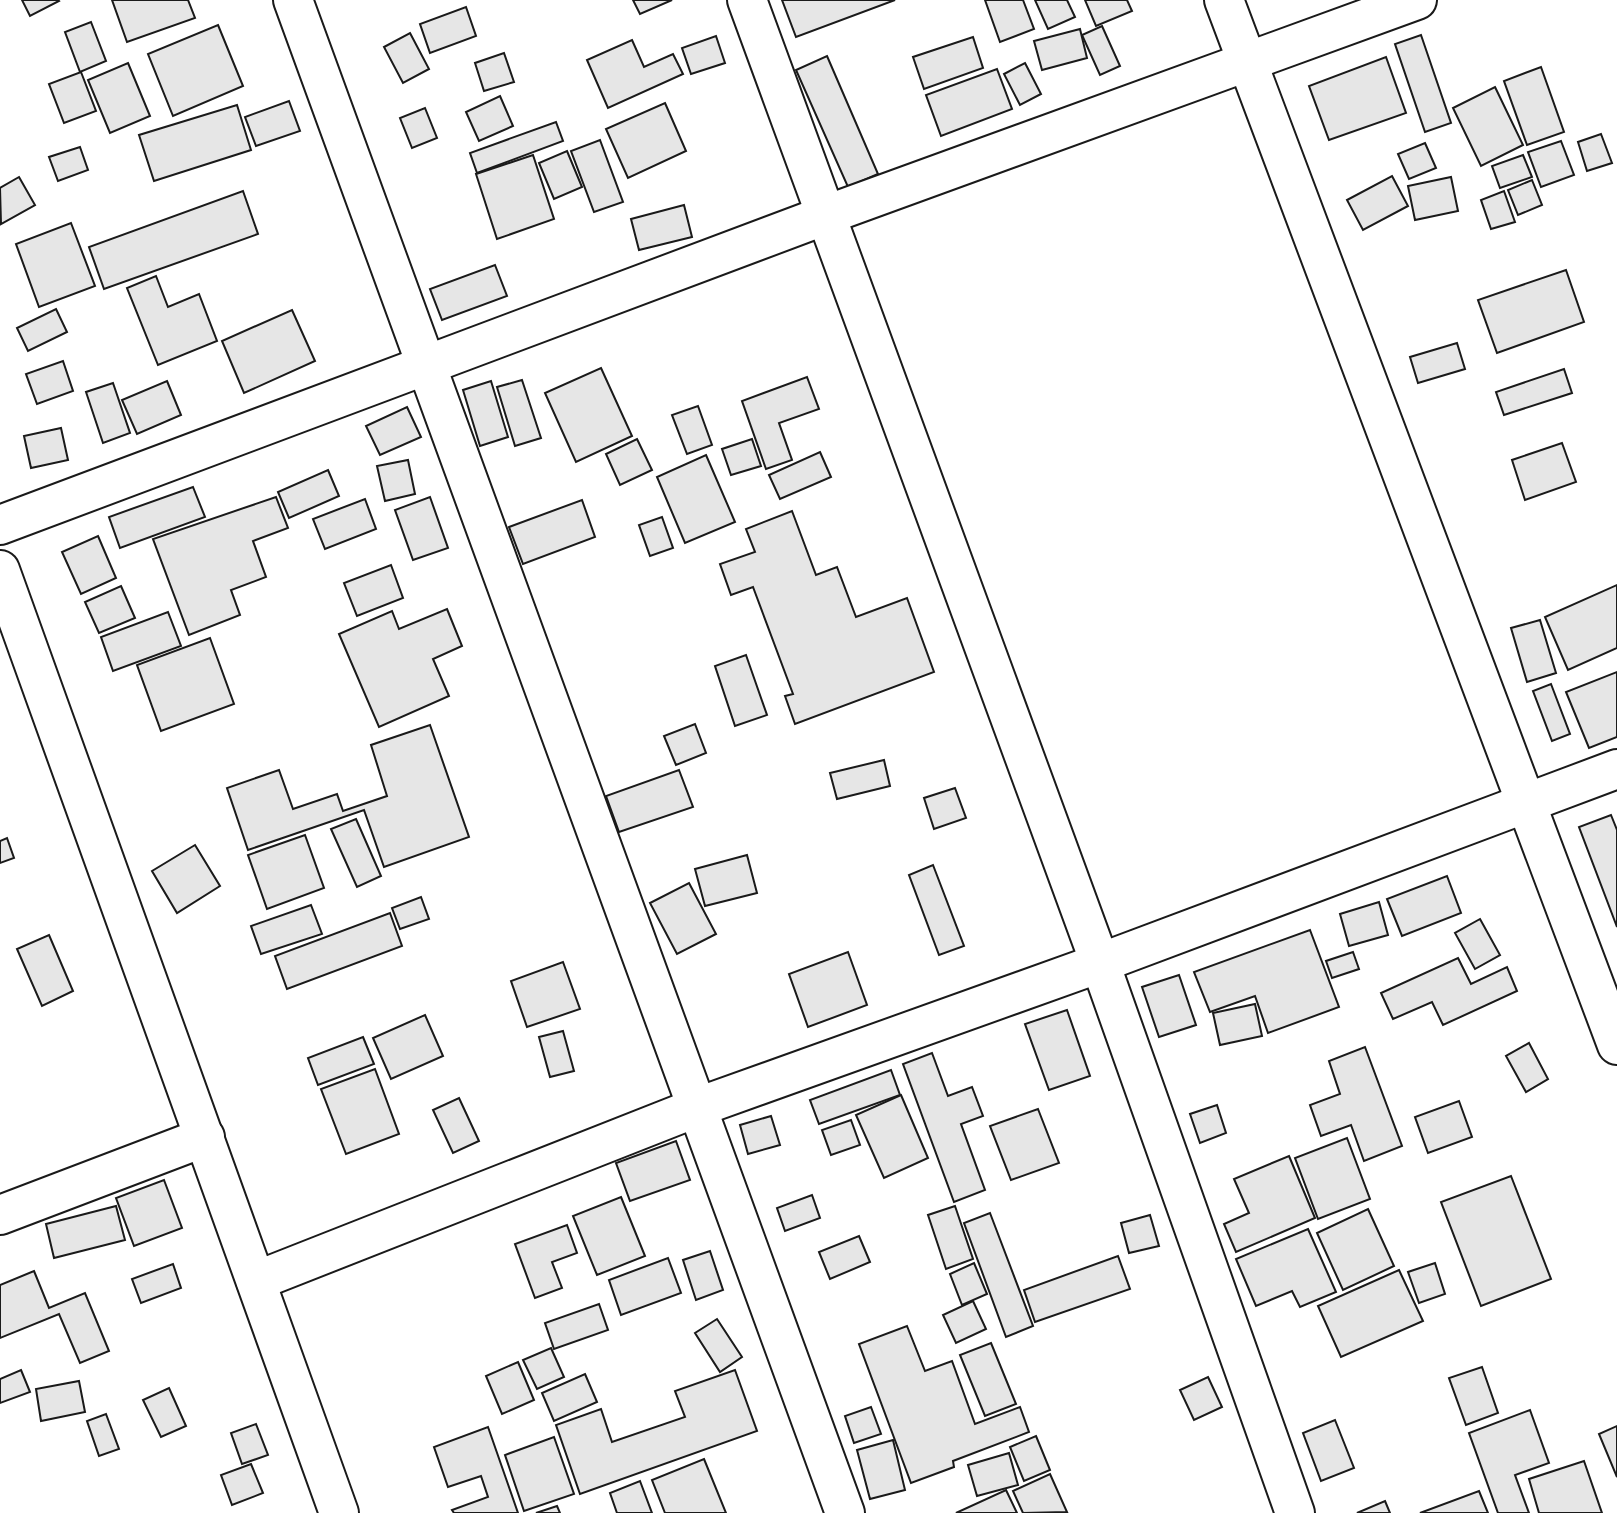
<svg xmlns="http://www.w3.org/2000/svg" width="1617" height="1513" font-family="Overpass,sans-serif">
	<rect width="100%" height="100%" fill="#fff"/>
	<g fill="#e6e6e6" stroke="#1a1a1a" stroke-width="2">
		<polygon points="22,0 58,0 59,1 30,16"/>
		<polygon points="112,0 188,0 195,18 127,42"/>
		<polygon points="633,0 672,0 640,14"/>
		<polygon points="782,0 895,0 796,37"/>
		<polygon points="985,0 1023,0 1034,29 1000,42"/>
		<polygon points="1035,0 1067,0 1075,17 1048,29"/>
		<polygon points="1085,0 1127,0 1132,11 1096,26"/>
		<polygon points="466,7 476,36 430,53 420,24"/>
		<polygon points="91,22 106,61 80,72 65,32"/>
		<polygon points="218,25 243,86 173,116 148,54"/>
		<polygon points="1102,26 1120,66 1100,75 1082,35"/>
		<polygon points="1080,29 1087,58 1042,70 1034,41"/>
		<polygon points="410,33 429,69 403,83 384,47"/>
		<polygon points="1421,35 1451,123 1425,132 1395,44"/>
		<polygon points="716,36 725,63 691,74 682,48"/>
		<polygon points="973,37 983,68 924,89 913,57"/>
		<polygon points="632,40 644,67 673,54 683,74 608,108 587,60"/>
		<polygon points="504,53 514,82 484,91 475,63"/>
		<polygon points="827,56 878,174 848,187 796,70"/>
		<polygon points="1386,57 1406,113 1329,140 1309,86"/>
		<polygon points="128,63 150,116 110,133 88,80"/>
		<polygon points="1025,63 1041,94 1020,105 1004,74"/>
		<polygon points="1541,67 1564,132 1527,145 1504,81"/>
		<polygon points="997,69 1012,109 941,136 926,95"/>
		<polygon points="81,72 96,111 64,123 49,84"/>
		<polygon points="1495,87 1523,145 1481,166 1453,108"/>
		<polygon points="500,96 513,126 479,141 466,112"/>
		<polygon points="289,101 300,131 256,146 245,117"/>
		<polygon points="665,103 686,151 628,178 606,129"/>
		<polygon points="237,105 251,150 154,181 139,135"/>
		<polygon points="425,108 437,138 412,148 400,118"/>
		<polygon points="556,122 563,141 477,173 470,153"/>
		<polygon points="1601,134 1612,163 1587,171 1578,142"/>
		<polygon points="600,140 623,202 594,212 571,151"/>
		<polygon points="1561,141 1574,175 1541,187 1528,152"/>
		<polygon points="1425,143 1436,168 1409,179 1398,154"/>
		<polygon points="80,147 88,170 58,181 49,157"/>
		<polygon points="567,151 582,187 554,199 539,163"/>
		<polygon points="533,155 554,219 497,239 476,174"/>
		<polygon points="1523,155 1532,177 1500,188 1492,166"/>
		<polygon points="1392,176 1408,206 1363,230 1347,200"/>
		<polygon points="19,177 35,205 1,224 0,188"/>
		<polygon points="1451,177 1458,211 1415,220 1408,186"/>
		<polygon points="1532,180 1542,205 1518,215 1508,190"/>
		<polygon points="243,191 258,234 104,289 89,247"/>
		<polygon points="1504,191 1515,222 1491,229 1481,200"/>
		<polygon points="684,205 692,237 639,250 631,219"/>
		<polygon points="71,223 95,286 39,307 16,244"/>
		<polygon points="495,265 507,296 442,320 430,289"/>
		<polygon points="1566,270 1584,322 1497,353 1478,300"/>
		<polygon points="156,276 168,307 199,294 217,341 158,365 127,288"/>
		<polygon points="56,309 67,332 28,351 17,328"/>
		<polygon points="292,310 315,361 244,393 222,341"/>
		<polygon points="1457,343 1465,369 1418,383 1410,357"/>
		<polygon points="63,361 73,391 37,404 26,374"/>
		<polygon points="601,368 632,436 576,462 545,393"/>
		<polygon points="1564,369 1572,393 1504,415 1496,392"/>
		<polygon points="807,377 819,409 779,423 792,460 766,469 742,401"/>
		<polygon points="522,380 541,438 515,446 497,387"/>
		<polygon points="167,381 181,415 137,434 122,400"/>
		<polygon points="491,381 508,437 480,446 463,390"/>
		<polygon points="113,383 130,433 103,443 86,392"/>
		<polygon points="698,406 712,445 687,454 672,415"/>
		<polygon points="407,407 421,437 380,455 366,426"/>
		<polygon points="61,428 68,460 31,468 24,436"/>
		<polygon points="637,439 652,470 620,485 606,454"/>
		<polygon points="752,439 761,466 731,475 722,449"/>
		<polygon points="1562,443 1576,482 1525,500 1512,460"/>
		<polygon points="820,452 831,477 780,499 769,475"/>
		<polygon points="706,455 735,522 685,543 657,477"/>
		<polygon points="408,460 415,494 385,501 377,466"/>
		<polygon points="328,470 339,496 289,518 278,492"/>
		<polygon points="193,487 205,517 120,548 109,517"/>
		<polygon points="276,497 288,528 253,541 266,577 231,590 240,615 189,635 153,539"/>
		<polygon points="430,497 448,548 413,560 395,510"/>
		<polygon points="365,499 376,529 325,549 313,519"/>
		<polygon points="582,500 595,537 523,564 509,527"/>
		<polygon points="792,511 816,575 837,567 856,617 907,598 934,672 795,724 785,696 793,694 753,587 731,595 720,564 755,552 746,529"/>
		<polygon points="662,517 673,548 650,556 639,525"/>
		<polygon points="98,536 116,578 81,594 62,552"/>
		<polygon points="391,565 403,598 357,616 344,583"/>
		<polygon points="1617,585 1617,648 1568,670 1545,617"/>
		<polygon points="121,586 135,618 99,633 85,602"/>
		<polygon points="447,609 462,646 433,659 449,696 379,727 339,634 392,611 399,629"/>
		<polygon points="168,612 181,646 113,671 101,637"/>
		<polygon points="1540,620 1556,673 1527,682 1511,628"/>
		<polygon points="210,638 234,704 161,731 137,665"/>
		<polygon points="746,655 767,715 735,726 715,666"/>
		<polygon points="1617,672 1617,737 1589,748 1566,692"/>
		<polygon points="1551,684 1570,734 1552,741 1533,691"/>
		<polygon points="695,724 706,753 676,765 664,736"/>
		<polygon points="430,725 469,837 384,867 364,810 248,850 227,788 279,770 293,809 337,794 343,811 387,796 371,745"/>
		<polygon points="884,760 890,786 837,799 830,773"/>
		<polygon points="679,770 693,807 619,832 606,796"/>
		<polygon points="955,788 966,818 934,829 924,798"/>
		<polygon points="1611,815 1617,830 1617,927 1579,827"/>
		<polygon points="356,819 381,876 357,887 331,829"/>
		<polygon points="305,835 324,888 267,909 248,855"/>
		<polygon points="7,838 14,858 0,863 0,841"/>
		<polygon points="195,845 220,886 177,913 152,871"/>
		<polygon points="747,855 757,893 705,906 695,869"/>
		<polygon points="933,865 964,946 939,955 909,875"/>
		<polygon points="1447,876 1461,913 1402,936 1387,899"/>
		<polygon points="689,883 716,934 677,954 650,903"/>
		<polygon points="421,897 429,919 400,929 392,908"/>
		<polygon points="1379,902 1388,935 1349,946 1340,914"/>
		<polygon points="311,905 322,934 261,954 251,926"/>
		<polygon points="390,913 402,946 287,989 275,956"/>
		<polygon points="1480,919 1500,955 1475,969 1455,933"/>
		<polygon points="1310,930 1339,1007 1268,1033 1255,996 1210,1012 1194,972"/>
		<polygon points="49,935 73,991 42,1006 17,949"/>
		<polygon points="848,952 867,1005 808,1027 789,974"/>
		<polygon points="1353,952 1359,969 1332,978 1326,961"/>
		<polygon points="1458,958 1471,984 1507,967 1517,991 1443,1025 1432,1002 1393,1019 1381,993"/>
		<polygon points="563,962 580,1009 527,1027 511,981"/>
		<polygon points="1179,975 1196,1025 1159,1037 1142,987"/>
		<polygon points="1255,1004 1262,1036 1220,1045 1213,1013"/>
		<polygon points="1067,1010 1090,1076 1049,1090 1025,1024"/>
		<polygon points="425,1015 443,1056 391,1079 373,1038"/>
		<polygon points="563,1031 574,1071 550,1077 539,1037"/>
		<polygon points="363,1037 374,1064 318,1085 308,1058"/>
		<polygon points="1529,1043 1548,1079 1526,1092 1506,1056"/>
		<polygon points="1365,1047 1402,1146 1364,1161 1351,1125 1321,1136 1310,1105 1340,1094 1329,1061"/>
		<polygon points="932,1053 948,1096 972,1087 983,1116 961,1124 985,1190 954,1202 903,1064"/>
		<polygon points="375,1069 399,1134 346,1154 321,1089"/>
		<polygon points="891,1070 900,1095 819,1124 810,1100"/>
		<polygon points="901,1095 928,1158 884,1178 856,1115"/>
		<polygon points="459,1098 479,1141 453,1153 433,1110"/>
		<polygon points="1459,1101 1472,1137 1428,1153 1415,1117"/>
		<polygon points="1217,1105 1226,1133 1200,1143 1190,1114"/>
		<polygon points="1038,1109 1059,1163 1011,1180 990,1126"/>
		<polygon points="771,1116 780,1145 748,1154 740,1125"/>
		<polygon points="851,1120 860,1145 831,1155 822,1130"/>
		<polygon points="1347,1138 1370,1199 1318,1219 1295,1158"/>
		<polygon points="676,1141 690,1180 630,1201 616,1163"/>
		<polygon points="1289,1156 1315,1218 1236,1252 1224,1224 1249,1213 1234,1179"/>
		<polygon points="1511,1176 1551,1279 1481,1306 1441,1202"/>
		<polygon points="164,1180 182,1228 134,1246 116,1198"/>
		<polygon points="812,1195 820,1218 785,1231 777,1208"/>
		<polygon points="621,1197 645,1256 597,1275 573,1216"/>
		<polygon points="116,1206 125,1240 54,1258 46,1224"/>
		<polygon points="955,1206 973,1259 946,1269 928,1215"/>
		<polygon points="1368,1209 1394,1266 1343,1290 1317,1233"/>
		<polygon points="990,1213 1033,1326 1006,1337 964,1223"/>
		<polygon points="1150,1215 1159,1246 1129,1253 1121,1223"/>
		<polygon points="567,1225 577,1253 552,1262 562,1288 535,1298 515,1244"/>
		<polygon points="1308,1229 1336,1292 1300,1307 1292,1291 1256,1306 1236,1259"/>
		<polygon points="859,1236 870,1262 830,1279 819,1252"/>
		<polygon points="710,1251 723,1290 696,1300 683,1260"/>
		<polygon points="1118,1256 1130,1289 1035,1322 1024,1290"/>
		<polygon points="668,1258 681,1293 621,1315 609,1280"/>
		<polygon points="974,1263 987,1294 962,1305 950,1274"/>
		<polygon points="1435,1263 1445,1294 1419,1303 1408,1272"/>
		<polygon points="173,1264 181,1288 141,1303 132,1279"/>
		<polygon points="1399,1270 1423,1321 1341,1357 1318,1306"/>
		<polygon points="34,1271 49,1308 85,1293 109,1351 80,1363 59,1314 0,1338 0,1285"/>
		<polygon points="973,1301 986,1329 956,1343 943,1315"/>
		<polygon points="599,1304 608,1330 554,1349 545,1323"/>
		<polygon points="717,1319 742,1357 720,1372 695,1333"/>
		<polygon points="907,1326 925,1371 952,1361 975,1424 1020,1407 1029,1432 953,1461 954,1467 911,1483 859,1344"/>
		<polygon points="991,1343 1016,1404 985,1416 960,1355"/>
		<polygon points="551,1348 564,1377 537,1389 523,1360"/>
		<polygon points="518,1362 534,1400 502,1414 486,1376"/>
		<polygon points="1482,1367 1498,1413 1466,1425 1449,1378"/>
		<polygon points="21,1370 30,1392 0,1403 0,1379"/>
		<polygon points="735,1370 757,1431 580,1494 556,1425 601,1409 612,1442 685,1417 675,1391"/>
		<polygon points="585,1374 597,1402 554,1421 542,1393"/>
		<polygon points="1208,1377 1222,1407 1194,1420 1180,1390"/>
		<polygon points="79,1381 85,1412 41,1421 36,1389"/>
		<polygon points="169,1388 186,1426 161,1437 143,1400"/>
		<polygon points="871,1407 881,1434 854,1443 845,1416"/>
		<polygon points="1530,1410 1549,1463 1515,1475 1529,1513 1498,1513 1469,1433"/>
		<polygon points="106,1414 119,1449 99,1456 87,1421"/>
		<polygon points="1335,1420 1354,1468 1321,1481 1303,1433"/>
		<polygon points="256,1424 268,1455 242,1464 231,1433"/>
		<polygon points="1617,1426 1617,1477 1599,1434"/>
		<polygon points="488,1427 518,1513 454,1513 452,1510 488,1497 481,1476 448,1487 434,1447"/>
		<polygon points="1036,1436 1050,1470 1024,1481 1010,1447"/>
		<polygon points="554,1437 574,1494 524,1511 505,1455"/>
		<polygon points="893,1440 905,1490 870,1499 857,1450"/>
		<polygon points="1009,1453 1018,1485 977,1496 968,1465"/>
		<polygon points="704,1459 726,1513 665,1513 652,1480"/>
		<polygon points="1584,1461 1602,1513 1539,1513 1529,1479"/>
		<polygon points="251,1464 263,1493 232,1505 221,1475"/>
		<polygon points="1050,1474 1067,1512 1023,1513 1013,1491"/>
		<polygon points="640,1481 652,1513 617,1513 610,1493"/>
		<polygon points="1006,1490 1017,1513 956,1513"/>
		<polygon points="1479,1491 1488,1513 1420,1513"/>
		<polygon points="1385,1501 1390,1513 1357,1513"/>
		<polygon points="557,1506 560,1513 536,1513"/>
	</g>
	<g fill="none" stroke-linecap="round" stroke-linejoin="round">
		<defs>
			<g id="minor">
				<polyline points="293,0 845,1513"/>
				<polyline points="747,0 1100,963 1295,1513"/>
				<polyline points="1224,0 1617,1045"/>
				<polyline points="0,525 826,215 1417,0"/>
				<polyline points="0,570 339,1513"/>
				<polyline points="0,1215 205,1137"/>
				<polyline points="256,1281 698,1107 1100,963 1617,769"/>
			</g>
		</defs>
		<use href="#minor" stroke="#1a1a1a" stroke-width="42"/>
		<use href="#minor" stroke="#fff" stroke-width="38"/>
	</g>
</svg>
